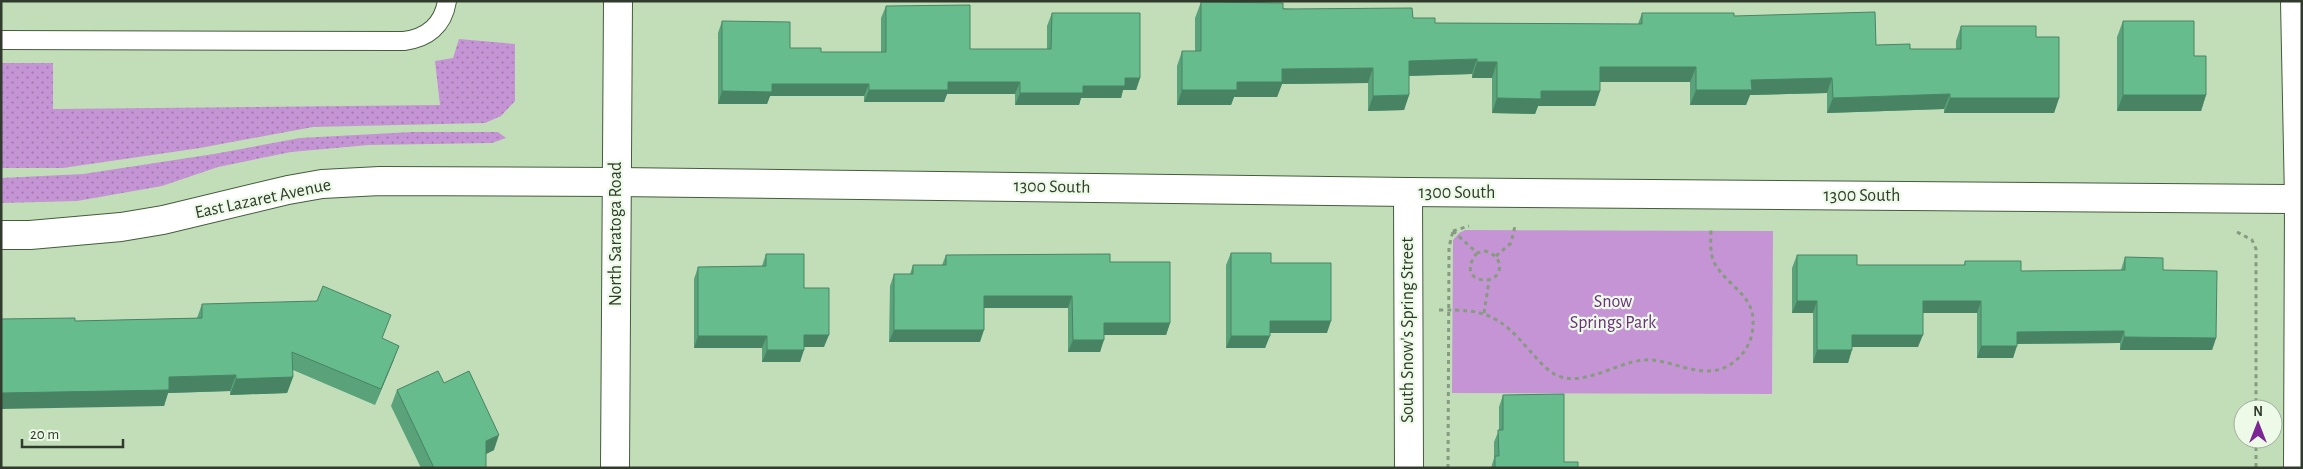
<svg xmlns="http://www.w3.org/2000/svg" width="2303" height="469" font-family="'Alegreya Sans',sans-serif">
	<defs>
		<pattern id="grass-dots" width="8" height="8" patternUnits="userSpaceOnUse" patternTransform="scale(1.25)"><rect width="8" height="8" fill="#c594d4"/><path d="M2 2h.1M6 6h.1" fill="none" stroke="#a07aac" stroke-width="1.8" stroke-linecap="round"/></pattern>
	</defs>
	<rect width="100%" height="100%" fill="#c2deb9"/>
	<g fill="url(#grass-dots)">
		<polygon points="459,39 515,44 515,101 501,116 485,123 313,127 200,148 63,168 1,168 1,63 53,63 53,109 440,105 435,61 453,58"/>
		<polygon points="412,132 498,132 506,138 492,143 369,145 291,152 218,167 162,186 77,201 1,203 1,178 83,174 214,154 300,138"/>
	</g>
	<polygon fill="#c594d4" points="1465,230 1773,231 1772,394 1452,393 1453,240 1459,233"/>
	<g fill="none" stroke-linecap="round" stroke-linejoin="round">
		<defs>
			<path id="lane" d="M1 40 404 41C427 38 443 26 447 1"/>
			<g id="street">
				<polyline points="2295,1 2299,199 2298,468"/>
				<polyline points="616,182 1408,192 2302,199"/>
				<polyline points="1408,192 1409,468"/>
			</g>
			<g id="secondary">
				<polyline points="1,235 30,235 121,227 163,220 288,190 322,184 380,181 616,182"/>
				<polyline points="615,468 618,1"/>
			</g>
		</defs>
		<use href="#lane" stroke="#445c3c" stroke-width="20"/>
		<use href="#street" stroke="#445c3c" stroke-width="30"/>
		<use href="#secondary" stroke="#445c3c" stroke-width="30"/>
		<g stroke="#869b80" stroke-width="3" stroke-dasharray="4 4" stroke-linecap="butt">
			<polyline points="1453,231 1469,226"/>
			<path d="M1453 231 1477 253 1485 251C1491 253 1497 256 1499 263 1505 290 1452 284 1477 253"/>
			<polyline points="2237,232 2252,240 2256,249 2256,409"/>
			<polyline points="1496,256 1511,243 1515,226"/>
			<path d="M1439 310C1486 309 1499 315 1530 351 1538 360 1547 371 1558 376 1585 386 1616 363 1643 360 1668 358 1695 377 1721 369 1736 364 1749 349 1752 334 1759 295 1731 291 1715 264 1709 254 1711 238 1711 227"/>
			<polyline points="1484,313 1489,281"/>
			<polyline points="2256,439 2256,468"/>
			<polyline points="1448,468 1449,247 1453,231"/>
		</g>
		<use href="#lane" stroke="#fff" stroke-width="18"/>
		<use href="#street" stroke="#fff" stroke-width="28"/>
		<use href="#secondary" stroke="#fff" stroke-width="28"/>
	</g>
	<g fill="#59a27a">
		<polygon points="1201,2 1413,18 1435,23 1638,24 1642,13 1734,16 1876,45 1910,49 1956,49 1956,41 1961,26 2036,37 2059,98 2054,113 1944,113 1944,109 1827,113 1827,93 1750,95 1746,105 1690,105 1690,82 1600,82 1600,91 1595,106 1538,106 1535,114 1492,113 1492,78 1472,78 1472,74 1409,76 1409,95 1404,110 1368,111 1368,83 1282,84 1277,97 1234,97 1231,105 1177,105 1177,66 1182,51 1195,51 1195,18"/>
		<polygon points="886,6 970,49 1047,49 1047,26 1052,13 1140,78 1136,90 1123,90 1121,98 1081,98 1079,105 1015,105 1015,94 947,94 944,102 864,102 864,96 770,96 767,104 718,104 718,33 722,21 790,48 821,52 881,52 881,18"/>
		<polygon points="2123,21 2194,56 2206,95 2201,111 2117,111 2117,37"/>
		<polygon points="1231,253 1271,263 1327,333 1270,333 1265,348 1226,348 1226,265"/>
		<polygon points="766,254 804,288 824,347 804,347 800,362 762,362 762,348 694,348 694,279 698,267 762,266"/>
		<polygon points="946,255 1110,262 1170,323 1166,335 1104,335 1100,352 1068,352 1068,308 984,308 980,342 889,342 890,286 894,274 910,274 913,265 942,265"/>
		<polygon points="1797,255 1857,265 1964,265 1965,261 2021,271 2121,270 2125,257 2163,270 2216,338 2212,350 2120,350 2120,343 2017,344 2013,358 1977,358 1977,313 1923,313 1918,347 1852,347 1848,363 1813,363 1813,313 1792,313 1792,268"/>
		<polygon points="202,304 382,339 399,346 375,405 293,370 293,377 287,393 230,395 230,391 168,393 164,406 75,321 197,318"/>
		<polygon points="444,383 494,450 486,454 486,468 421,468 391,406 397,390"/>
		<polygon points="1503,395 1564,462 1578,468 1491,468 1494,458 1494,442 1499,430 1499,407"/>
	</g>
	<g fill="#488463">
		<polygon points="1477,59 1472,74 1403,76 1409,61"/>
		<polygon points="1477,62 1497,62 1492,78 1472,78"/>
		<polygon points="1600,67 1696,67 1690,82 1595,82"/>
		<polygon points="1373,68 1368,83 1282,84 1277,97 1234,97 1231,105 1177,105 1182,90 1237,82 1282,69"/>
		<polygon points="1125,78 1140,78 1136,90 1123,90 1121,98 1081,98 1079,105 1015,105 1020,93 1083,86"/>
		<polygon points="1832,78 1827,93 1750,95 1746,105 1690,105 1696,90 1751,80"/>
		<polygon points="948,82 1020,82 1015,94 947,94 944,102 864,102 869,90"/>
		<polygon points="772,84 869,84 864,96 770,96 767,104 718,104 722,91"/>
		<polygon points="1541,91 1600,91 1595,106 1538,106 1535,114 1492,113 1497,98"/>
		<polygon points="1950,94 1944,109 1827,113 1833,98"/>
		<polygon points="1409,95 1404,110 1368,111 1373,96"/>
		<polygon points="2123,95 2206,95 2201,111 2117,111"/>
		<polygon points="1950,98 2059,98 2054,113 1944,113"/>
		<polygon points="984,296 1072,296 1068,308 980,308"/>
		<polygon points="1797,301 1817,301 1813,313 1792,313"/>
		<polygon points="1923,301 1981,301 1977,313 1918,313"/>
		<polygon points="1270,321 1331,321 1327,333 1265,333"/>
		<polygon points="1104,323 1170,323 1166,335 1099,335"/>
		<polygon points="894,330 984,330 980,342 889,342"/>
		<polygon points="2124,331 2120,343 2012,344 2017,332"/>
		<polygon points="804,335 829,335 824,347 800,347"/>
		<polygon points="1852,335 1923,335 1918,347 1848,347"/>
		<polygon points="698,336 767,336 762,348 694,348"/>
		<polygon points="1231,336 1270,336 1265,348 1226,348"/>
		<polygon points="2124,337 2216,338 2212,350 2120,350"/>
		<polygon points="1073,340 1104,340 1100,352 1068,352"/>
		<polygon points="399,346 393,362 375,405 381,389"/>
		<polygon points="1981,346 2017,346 2013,358 1977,358"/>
		<polygon points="767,350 804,350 800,362 762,362"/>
		<polygon points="1817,350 1852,350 1848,363 1813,363"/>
		<polygon points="236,375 230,391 168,393 164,406 1,409 1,393 169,377"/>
		<polygon points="293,377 287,393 230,395 236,379"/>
		<polygon points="499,435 494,450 480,457 486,441"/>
	</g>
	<g fill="#67bc8e" stroke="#488463">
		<polygon points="1201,2 1283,3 1283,9 1412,8 1413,18 1435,18 1435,23 1642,24 1642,13 1734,13 1734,16 1875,12 1876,45 1910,44 1910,49 1961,49 1961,26 2036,26 2036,37 2059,37 2059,98 1950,98 1950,94 1833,98 1832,78 1751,80 1752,90 1696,90 1696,67 1600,67 1600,91 1541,91 1541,99 1497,98 1497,62 1477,62 1477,59 1409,61 1409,95 1373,96 1373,68 1282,69 1282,82 1237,82 1237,90 1182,90 1182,51 1201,51"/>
		<polygon points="970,5 970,49 1051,49 1052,13 1140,13 1140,78 1125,78 1125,86 1083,86 1083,93 1020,93 1020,82 948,82 948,90 869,90 869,84 772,84 772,92 722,91 722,21 790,22 790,48 821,48 821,52 886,52 886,6"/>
		<polygon points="2123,21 2194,21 2194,56 2206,56 2206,95 2123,95"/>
		<polygon points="1231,253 1271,253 1271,263 1331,263 1331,321 1270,321 1270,336 1231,336"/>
		<polygon points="766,254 804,254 804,288 829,288 829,335 804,335 804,350 767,350 767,336 698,336 698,267 766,266"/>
		<polygon points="1110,254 1110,262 1170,262 1170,323 1104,323 1104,340 1073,340 1072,296 984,296 984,330 894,330 894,274 913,274 913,265 946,265 946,255"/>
		<polygon points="1797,255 1857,255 1857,265 1965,265 1965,261 2021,261 2021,271 2125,270 2125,257 2163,258 2163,270 2217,271 2216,338 2124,337 2124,331 2017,332 2017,346 1981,346 1981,301 1923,301 1923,335 1852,335 1852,350 1817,350 1817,301 1797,301"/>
		<polygon points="323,286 391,315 382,338 399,346 381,389 292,352 293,377 236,379 236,375 169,377 169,390 1,393 1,319 75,318 75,321 202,318 202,304 317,301"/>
		<polygon points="438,371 444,383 469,371 499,435 486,441 486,468 434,468 397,390"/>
		<polygon points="1564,394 1564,462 1578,462 1578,468 1495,468 1495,456 1499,456 1498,430 1503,430 1503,395"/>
	</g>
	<g text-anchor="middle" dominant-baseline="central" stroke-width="4.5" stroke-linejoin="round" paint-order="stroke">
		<g font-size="18" fill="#303b2d" stroke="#ecfae7">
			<text transform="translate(1052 187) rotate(1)">1300 South</text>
			<text x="1457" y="193">1300 South</text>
			<text x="1862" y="196">1300 South</text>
			<text transform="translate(263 199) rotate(-12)">East Lazaret Avenue</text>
			<text transform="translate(616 234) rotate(-90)">North Saratoga Road</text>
			<text transform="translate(1408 330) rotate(-90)">South Snow's Spring Street</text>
		</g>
		<g font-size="18" fill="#6d307f" stroke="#ecfae7">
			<text x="1613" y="302">Snow<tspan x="1613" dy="21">Springs Park</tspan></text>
		</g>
	</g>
	<rect width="2303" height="469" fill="none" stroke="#303b2d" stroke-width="5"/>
	<g transform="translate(2258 424)"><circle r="24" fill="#ecfae7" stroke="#a1ae9d"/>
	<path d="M0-4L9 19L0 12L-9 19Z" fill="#7c2594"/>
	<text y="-8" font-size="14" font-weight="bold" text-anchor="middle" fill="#303b2d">N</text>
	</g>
	<path d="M22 439v8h101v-8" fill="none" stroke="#303b2d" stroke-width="2.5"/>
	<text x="30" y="439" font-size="15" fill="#303b2d" stroke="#ecfae7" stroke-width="4" paint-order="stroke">20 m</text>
</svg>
